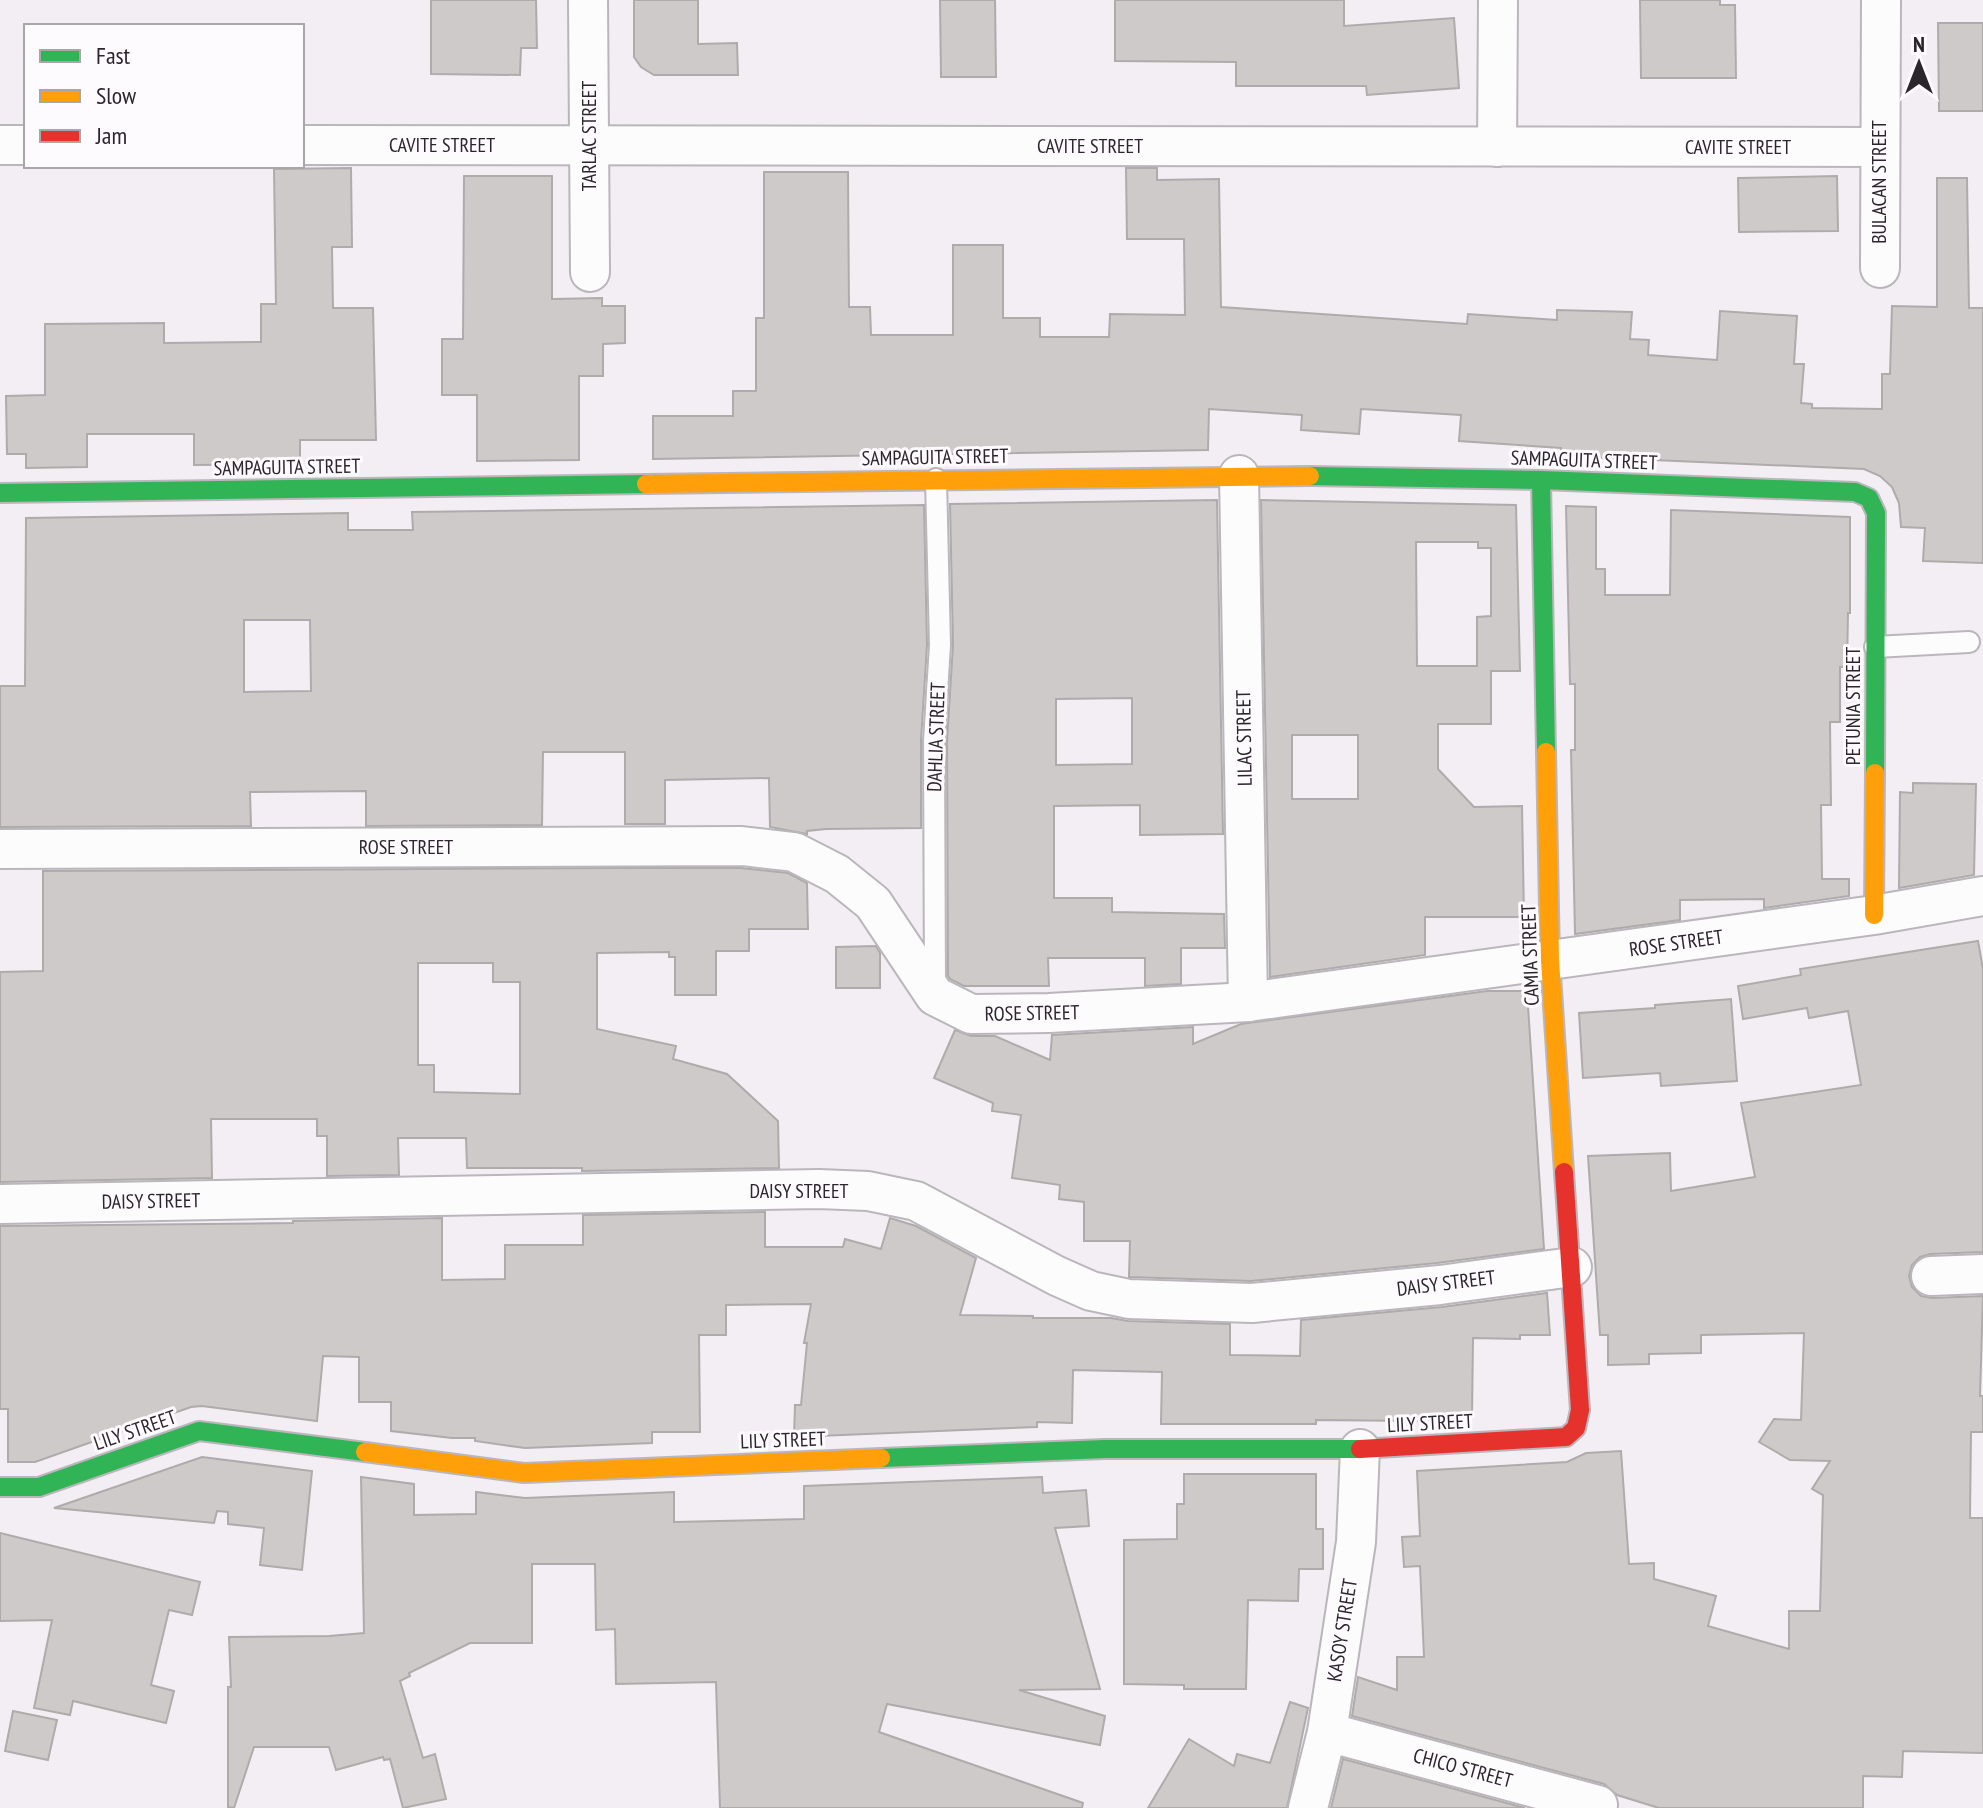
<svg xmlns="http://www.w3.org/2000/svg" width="1983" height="1808" font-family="'PT Sans Narrow',sans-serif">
	<rect width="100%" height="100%" fill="#f3eef4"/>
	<g fill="#cfcaca" stroke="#afabab" stroke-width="2" fill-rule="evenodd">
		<polygon points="431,0 536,0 537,48 521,48 520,75 431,74"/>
		<polygon points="634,0 698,0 698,44 737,43 738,75 654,75 641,67 634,57"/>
		<polygon points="940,0 995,0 996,77 941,77"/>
		<polygon points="1115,0 1344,0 1344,26 1454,18 1459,88 1367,95 1366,86 1236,86 1236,62 1115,61"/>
		<polygon points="1640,0 1720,0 1720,5 1735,5 1736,78 1641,78"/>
		<polygon points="1938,23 1983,23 1983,111 1939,111"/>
		<polygon points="351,168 352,247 332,247 333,308 373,308 376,440 300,440 300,464 194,465 194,434 87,434 87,467 26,468 26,454 7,454 6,396 45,395 45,324 164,323 164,343 261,342 261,304 276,304 274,169"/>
		<polygon points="1126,168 1157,168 1157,180 1219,179 1221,307 1467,324 1468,314 1557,320 1557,310 1632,312 1630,339 1649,340 1648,355 1717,360 1720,311 1797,316 1794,364 1804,364 1801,403 1812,404 1812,408 1882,409 1882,374 1890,374 1892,306 1937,307 1937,178 1967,178 1969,308 1983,308 1983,563 1923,561 1925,528 1901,527 1899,503 1892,487 1880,476 1864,469 1561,456 1561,448 1459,441 1461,415 1361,409 1359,434 1301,430 1302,415 1209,409 1208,450 653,459 653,416 733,416 733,391 756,391 756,318 764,318 764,172 848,172 849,307 870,307 871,335 953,335 953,245 1003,245 1003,318 1040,318 1040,337 1109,337 1110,314 1185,315 1184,239 1127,239"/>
		<polygon points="464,176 552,176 552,299 602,298 602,306 625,306 625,343 603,344 603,376 579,376 579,460 477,461 477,395 442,395 442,339 463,339"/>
		<polygon points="1837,176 1838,231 1739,232 1738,178"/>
		<path d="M1217 500 1223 834 1140 835V805L1054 806V898H1112V912L1224 914 1225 948H1181V984L1145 986V958H1048L1049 986H964L950 979 948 976 947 741 953 645 950 504ZM1132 698V764L1056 765V699Z"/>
		<path d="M1261 500 1516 505 1520 671H1491V724H1438V769L1474 807 1522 806 1524 917H1425V955L1270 977ZM1416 542H1478V548H1491V616L1477 617V666H1417ZM1292 735H1358V799H1292Z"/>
		<path d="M924 505 927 645 921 740V828L826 829 807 831V834L770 827 769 778 665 780V824H625V752H543L542 825 366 826V791L250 792 251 826 0 827V686H25L26 518 348 513V530H413L412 512ZM244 620H310L311 691 244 692Z"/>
		<polygon points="1566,506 1596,507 1596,569 1605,569 1605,595 1670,595 1671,510 1850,517 1850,613 1848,613 1847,667 1840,667 1840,722 1830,722 1831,805 1821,805 1822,879 1849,879 1849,896 1764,908 1764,899 1680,900 1680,920 1575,934 1571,750 1575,750 1575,684 1570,684"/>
		<polygon points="1913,783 1976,784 1974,875 1899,888 1900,792 1913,793"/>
		<path d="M625 868H741L788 873 807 883 808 929H749V951H716V995H675V957H669V952L597 953V1029L676 1046 673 1059 727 1074 778 1121 779 1168 582 1171V1168H467L466 1138H398L399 1175 327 1176V1136H317V1119H211L212 1178 0 1182V972L43 971V871ZM418 963H493V982H520V1094L434 1092V1065H418Z"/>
		<polygon points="1978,941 1983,969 1983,1252 1930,1254 1920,1257 1912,1265 1909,1276 1912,1287 1921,1296 1932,1298 1983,1296 1980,1396 1983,1396 1983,1432 1971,1432 1970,1518 1983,1518 1983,1753 1903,1751 1902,1777 1863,1776 1863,1808 1659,1808 1617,1795 1604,1784 1352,1716 1358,1677 1397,1690 1397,1657 1424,1657 1420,1566 1404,1567 1402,1537 1420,1536 1417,1471 1567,1462 1586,1453 1621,1451 1629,1564 1654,1563 1654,1579 1716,1596 1708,1626 1789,1649 1789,1611 1820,1611 1823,1495 1812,1489 1830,1461 1790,1460 1759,1442 1774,1419 1801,1420 1804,1333 1701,1335 1701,1353 1649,1354 1649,1364 1608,1365 1608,1335 1600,1335 1588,1156 1670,1153 1671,1191 1755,1177 1741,1103 1861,1085 1848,1011 1809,1018 1807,1008 1743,1019 1738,986 1801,975 1800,969"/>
		<polygon points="876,946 880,953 880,988 836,988 836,947"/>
		<polygon points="1487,991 1527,991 1544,1249 1437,1263 1251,1281 1129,1277 1130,1241 1084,1241 1084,1202 1059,1199 1060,1185 1012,1178 1021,1115 992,1111 993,1103 934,1078 955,1030 971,1036 995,1036 1050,1060 1052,1035 1193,1027 1193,1044 1241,1024"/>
		<polygon points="1731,999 1737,1081 1661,1086 1660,1073 1583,1078 1579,1013 1655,1008 1655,1005"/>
		<polygon points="765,1212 765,1247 843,1247 845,1239 881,1249 890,1218 916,1226 976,1258 960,1315 1033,1316 1033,1318 1111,1318 1128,1321 1230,1324 1230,1355 1300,1356 1301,1320 1442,1307 1547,1293 1550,1335 1520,1335 1520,1339 1473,1338 1472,1417 1415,1421 1316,1420 1316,1424 1161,1424 1162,1372 1073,1370 1072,1423 1037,1422 1037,1427 794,1437 795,1405 801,1405 807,1343 804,1343 811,1304 726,1305 726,1335 699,1335 700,1432 652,1432 652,1443 525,1448 475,1441 475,1438 452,1438 391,1431 391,1402 359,1402 359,1357 323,1356 317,1421 202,1406 191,1407 35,1462 8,1462 8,1409 0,1409 0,1226 293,1223 293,1221 442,1218 442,1280 505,1279 505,1245 583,1245 583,1215"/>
		<polygon points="202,1457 312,1471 302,1570 260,1565 264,1528 228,1524 228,1512 217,1511 214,1523 54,1508"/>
		<polygon points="1184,1474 1316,1474 1316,1529 1323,1529 1323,1569 1299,1569 1298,1601 1248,1600 1246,1689 1184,1689 1184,1685 1124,1684 1124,1540 1177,1539 1177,1504 1184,1504"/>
		<polygon points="361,1477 414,1484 414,1515 476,1514 476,1492 525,1498 674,1492 674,1522 804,1519 804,1486 1042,1477 1043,1493 1086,1490 1089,1526 1055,1528 1100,1689 1019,1690 1105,1716 1100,1745 887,1704 879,1732 1083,1803 1082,1808 720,1808 716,1682 616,1684 615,1629 596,1630 595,1564 532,1564 532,1643 470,1643 409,1673 410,1676 400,1681 423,1758 435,1754 446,1799 403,1808 390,1759 384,1760 383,1757 336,1770 329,1747 254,1747 234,1808 228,1807 228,1687 231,1687 229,1637 329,1636 364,1633"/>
		<polygon points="0,1533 200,1582 192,1615 169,1610 151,1685 174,1691 166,1723 73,1701 70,1715 34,1708 52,1620 0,1621"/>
		<polygon points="1290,1702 1308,1708 1287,1808 1148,1808 1189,1739 1234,1766 1237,1754 1270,1763"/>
		<polygon points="13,1711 57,1720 48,1760 5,1751"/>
		<polygon points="1343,1759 1525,1808 1331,1808"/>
	</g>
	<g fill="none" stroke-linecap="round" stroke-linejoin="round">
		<defs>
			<g id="lane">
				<polyline points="1875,647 1969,642"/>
				<polyline points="935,986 934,741 940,645 936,479"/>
			</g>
			<g id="street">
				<polyline points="588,0 590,272"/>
				<polyline points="0,145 26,145"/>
				<polyline points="302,145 1879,147"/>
				<polyline points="1497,147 1498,0"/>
				<polyline points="1880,268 1881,0"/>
				<polyline points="1239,475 1248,1002"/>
				<polyline points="0,849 742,846 794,852 837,874 873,903 935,996 971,1014 1049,1013 1248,1002 1874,915 1983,896"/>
				<polyline points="0,1204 819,1189 868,1191 916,1201 1057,1276 1091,1291 1129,1299 1252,1303 1440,1285 1572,1267"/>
				<polyline points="1931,1276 1983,1274"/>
				<polyline points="1327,1732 1598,1805"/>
				<polyline points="1308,1808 1327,1732 1356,1542 1360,1449"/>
			</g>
			<g id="fast">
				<polyline points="1310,476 1541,480 1855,492 1869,498 1876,513 1875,773"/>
				<polyline points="1541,480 1546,752"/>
				<polyline points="0,493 646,484"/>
				<polyline points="881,1458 1105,1449 1360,1449"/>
				<polyline points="0,1487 39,1487 199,1431 365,1452"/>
			</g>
			<g id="slow">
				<polyline points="646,484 1310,476"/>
				<polyline points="1546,752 1550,960 1564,1172"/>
				<polyline points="1874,915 1875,773"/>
				<polyline points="365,1452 524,1473 881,1458"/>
			</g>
			<polyline id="jam" points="1360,1449 1566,1437 1576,1428 1580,1410 1564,1172"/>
		</defs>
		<use href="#lane" stroke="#bab6bb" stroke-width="24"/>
		<use href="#street" stroke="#bab6bb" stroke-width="42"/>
		<use href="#fast" stroke="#bab6bb" stroke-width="22"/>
		<use href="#slow" stroke="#bab6bb" stroke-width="22"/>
		<use href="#jam" stroke="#bab6bb" stroke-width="22"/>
		<use href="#lane" stroke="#fdfcfd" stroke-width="20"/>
		<use href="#street" stroke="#fdfcfd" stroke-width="38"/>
		<use href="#fast" stroke="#30b455" stroke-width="18"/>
		<use href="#slow" stroke="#ff9f0a" stroke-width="18"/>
		<use href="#jam" stroke="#e5322d" stroke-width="18"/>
	</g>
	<g text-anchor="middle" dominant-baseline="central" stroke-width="6" stroke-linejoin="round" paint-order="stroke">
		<g font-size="20" fill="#2a262b" stroke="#fdfbfd">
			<text transform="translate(589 136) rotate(-90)">TARLAC STREET</text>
			<text x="442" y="145">CAVITE STREET</text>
			<text x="1090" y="146">CAVITE STREET</text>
			<text x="1738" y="147">CAVITE STREET</text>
			<text transform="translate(1879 182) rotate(-90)">BULACAN STREET</text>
			<text transform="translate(935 457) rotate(-1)">SAMPAGUITA STREET</text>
			<text transform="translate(1584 460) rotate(2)">SAMPAGUITA STREET</text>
			<text transform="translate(287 467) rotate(-1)">SAMPAGUITA STREET</text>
			<text transform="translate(1853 706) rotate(-90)">PETUNIA STREET</text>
			<text transform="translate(936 737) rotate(-88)">DAHLIA STREET</text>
			<text transform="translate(1244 738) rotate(-91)">LILAC STREET</text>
			<text x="406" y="847">ROSE STREET</text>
			<text transform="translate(1676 943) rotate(-8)">ROSE STREET</text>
			<text transform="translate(1530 955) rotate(-92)">CAMIA STREET</text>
			<text transform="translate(1032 1013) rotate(-1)">ROSE STREET</text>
			<text x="799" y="1191">DAISY STREET</text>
			<text transform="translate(151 1201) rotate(-1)">DAISY STREET</text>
			<text transform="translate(1446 1283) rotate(-7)">DAISY STREET</text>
			<text transform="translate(1430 1423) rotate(-3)">LILY STREET</text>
			<text transform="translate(135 1430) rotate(-19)">LILY STREET</text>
			<text transform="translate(783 1440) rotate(-2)">LILY STREET</text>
			<text transform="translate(1342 1630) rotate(-81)">KASOY STREET</text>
			<text transform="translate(1463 1768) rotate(15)">CHICO STREET</text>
		</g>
	</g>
	<rect x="24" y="24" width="280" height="144" fill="#fdfbfd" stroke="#a9a6a9" stroke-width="2"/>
	<rect x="40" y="50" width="40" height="12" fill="#30b455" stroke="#a9a6a9" stroke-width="2"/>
	<text x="96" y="64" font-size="24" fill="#2a262b">Fast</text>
	<rect x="40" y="90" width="40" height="12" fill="#ff9f0a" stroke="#a9a6a9" stroke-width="2"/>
	<text x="96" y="104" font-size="24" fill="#2a262b">Slow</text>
	<rect x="40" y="130" width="40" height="12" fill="#e5322d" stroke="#a9a6a9" stroke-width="2"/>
	<text x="96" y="144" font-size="24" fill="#2a262b">Jam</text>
	<g transform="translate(1919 64)" stroke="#fdfbfd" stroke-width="6" paint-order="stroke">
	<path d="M0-6L14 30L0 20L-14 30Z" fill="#2a262b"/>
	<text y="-12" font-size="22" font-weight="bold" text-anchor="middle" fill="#2a262b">N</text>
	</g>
</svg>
